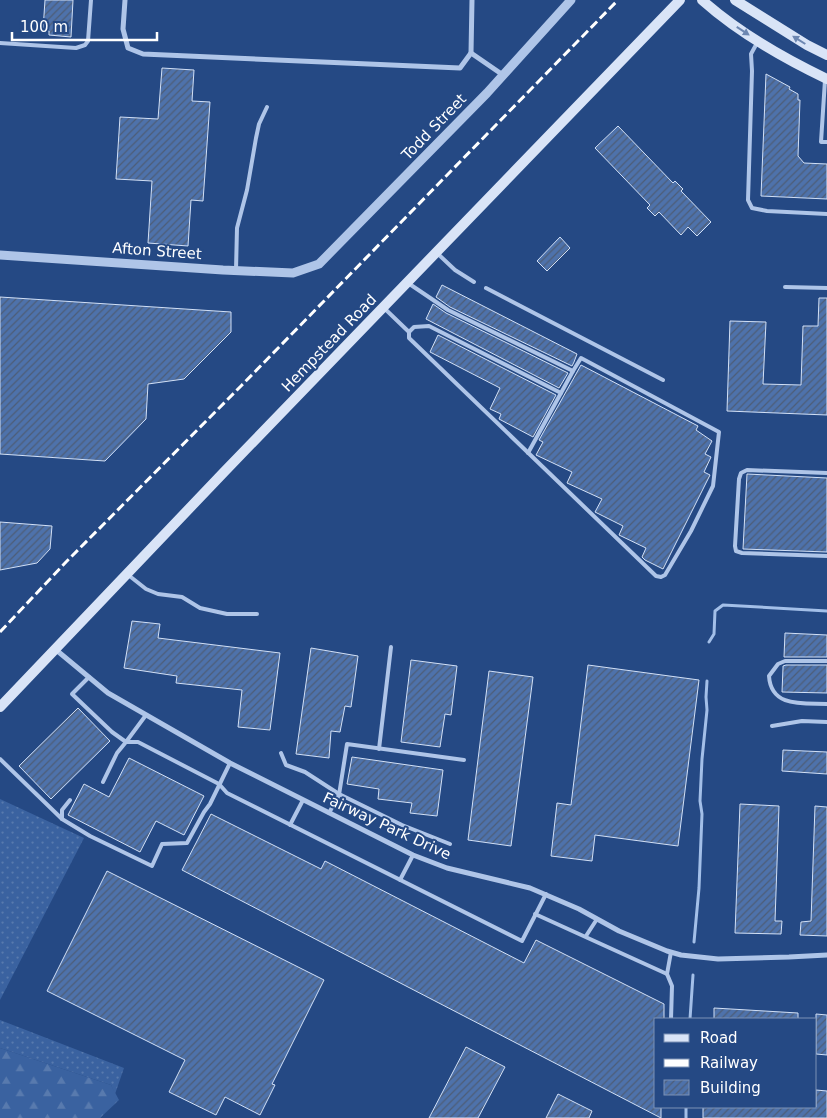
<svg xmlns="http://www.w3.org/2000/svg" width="827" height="1118" font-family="'DejaVu Sans',sans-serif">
	<defs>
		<pattern id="grass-dots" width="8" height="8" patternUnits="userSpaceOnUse" patternTransform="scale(1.25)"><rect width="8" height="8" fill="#3a62a0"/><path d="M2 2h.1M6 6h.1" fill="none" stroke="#587aae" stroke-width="1.8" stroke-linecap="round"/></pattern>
		<pattern id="forest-firs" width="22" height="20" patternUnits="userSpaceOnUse" patternTransform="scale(1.25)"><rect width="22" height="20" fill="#3a62a0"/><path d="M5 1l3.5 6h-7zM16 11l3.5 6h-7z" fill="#587aae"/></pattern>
		<pattern id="building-hatch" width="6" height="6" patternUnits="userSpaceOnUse" patternTransform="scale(1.25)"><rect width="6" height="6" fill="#4e72ab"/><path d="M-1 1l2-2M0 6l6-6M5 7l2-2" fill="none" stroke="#4d5d77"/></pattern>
	</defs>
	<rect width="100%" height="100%" fill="#254984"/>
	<g fill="url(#grass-dots)">
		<polygon points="0,799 84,838 0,1000"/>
		<polygon points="0,1020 124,1068 115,1094 111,1085 0,1048"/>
	</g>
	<polygon fill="url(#forest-firs)" points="0,1048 111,1085 119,1100 100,1118 0,1118"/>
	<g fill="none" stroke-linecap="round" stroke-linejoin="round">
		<g stroke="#a3bfe8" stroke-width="3">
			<polyline points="709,642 714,634 715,611 723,605 827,611"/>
			<polyline points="694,942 699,888 702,814 700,801 702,759 707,710 706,697 707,681"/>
			<polyline points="690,1019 693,975"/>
			<polyline points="686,1118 686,1107"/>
		</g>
	</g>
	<g fill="url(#building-hatch)" stroke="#d2e0f6">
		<polygon points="45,0 73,0 71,37 49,35 49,31 43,30"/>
		<polygon points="162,68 194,70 192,101 210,102 203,201 191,200 188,246 148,243 152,181 116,179 120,117 158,119"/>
		<polygon points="766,74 790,87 789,89 798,94 798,100 800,100 798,156 804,163 827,164 827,199 761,196"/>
		<polygon points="618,126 673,183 675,181 683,189 681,191 711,222 697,236 688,227 681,235 659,212 655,216 647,208 650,205 595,148"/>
		<polygon points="560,237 570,248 547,271 537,261"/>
		<polygon points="442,285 577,354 574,362 572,366 450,307 436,297"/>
		<polygon points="0,297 231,312 231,332 184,379 148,384 146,419 105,461 0,454"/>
		<polygon points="819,298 827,298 827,415 727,411 730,321 766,322 763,384 801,385 803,326 818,326"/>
		<polygon points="433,304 446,313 568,373 559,388 426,319"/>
		<polygon points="438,335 556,395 533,437 499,419 501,414 490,409 500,388 430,352"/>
		<polygon points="581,365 698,426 696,430 712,441 705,454 711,457 704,472 710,475 663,569 645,560 642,557 646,548 619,535 623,526 595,512 602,499 567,483 572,472 536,455 543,442 539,440"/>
		<polygon points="747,474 827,478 827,552 743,549"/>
		<polygon points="0,522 52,526 50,549 37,563 0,570"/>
		<polygon points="132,621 160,624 158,638 280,653 270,730 238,727 242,690 176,683 177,676 124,668"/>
		<polygon points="785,633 827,635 827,657 784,657"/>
		<polygon points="311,648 358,656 351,707 345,706 340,732 331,731 329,758 296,754"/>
		<polygon points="411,660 457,666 451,715 445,714 440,747 401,742"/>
		<polygon points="588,665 699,680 678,846 595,835 592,861 551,856 557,803 571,805"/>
		<polygon points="786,665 827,665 827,693 782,692 783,668 783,666"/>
		<polygon points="489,671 533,677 511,846 468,840"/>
		<polygon points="78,708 110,741 51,799 19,766"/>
		<polygon points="783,750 827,752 827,774 782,771"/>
		<polygon points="352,757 443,770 437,816 410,813 412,803 378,799 379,789 347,784"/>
		<polygon points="129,758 204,796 184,835 156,821 140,852 68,815 84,784 109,797"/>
		<polygon points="740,804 779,806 775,921 782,921 781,934 735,933"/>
		<polygon points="815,806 827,807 827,936 800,935 801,922 811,921"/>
		<polygon points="211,814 321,869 325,861 524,963 536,940 664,1004 664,1019 656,1019 656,1107 661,1107 661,1118 182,870"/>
		<polygon points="107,871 324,980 272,1084 275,1085 260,1115 225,1097 216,1115 169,1092 185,1060 47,991"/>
		<polygon points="714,1008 798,1013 798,1019 714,1019"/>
		<polygon points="816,1014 827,1015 827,1055 816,1054"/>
		<polygon points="466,1047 505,1067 478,1118 429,1118"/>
		<polygon points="816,1090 827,1091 827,1118 703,1118 703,1107 816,1107"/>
		<polygon points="558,1094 592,1111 589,1118 546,1118"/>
	</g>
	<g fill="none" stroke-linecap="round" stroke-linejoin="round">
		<g stroke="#afc5e8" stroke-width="4">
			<polyline points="0,43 76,48 85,45 88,41 91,0"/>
			<polyline points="757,43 751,54 752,71 748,200 752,208 767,211 827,214"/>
			<polyline points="825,80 821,142 827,142"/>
			<polyline points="437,253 455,270 474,282"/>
			<polyline points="236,270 237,228 247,190 256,138 259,124 267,107"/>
			<polyline points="785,287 827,288"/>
			<polyline points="486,288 663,380"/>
			<polyline points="384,308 409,332 409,338 656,576 661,577 665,575 691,531 713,486 719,432 581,358 573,371 448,310 408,283"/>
			<polyline points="409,332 414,327 429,326 561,393 528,453"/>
			<polyline points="561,393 573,371"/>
			<polyline points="827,473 747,470 741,473 739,479 735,546 736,551 742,553 827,556"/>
			<polyline points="127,574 146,589 158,594 182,597 200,608 227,614 257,614"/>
			<path d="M827 661H785L778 664 769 676C771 708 803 703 827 704"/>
			<polyline points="89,677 72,694 112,732 126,742 146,715"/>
			<polyline points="772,726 802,721 827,722"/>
			<polyline points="379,749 391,647"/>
			<polyline points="281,753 286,765 305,772 339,794 402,825 450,844"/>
			<polyline points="0,759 62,819"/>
			<polyline points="103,782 117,753 126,742 138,742 219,784 227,793 522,941 546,894"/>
			<polyline points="70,800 62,810 62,819 90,836 152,866 162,844 187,843 204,812 210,804 230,763"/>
			<polyline points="329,813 339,795 347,744 464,760"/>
			<polyline points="290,825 303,800"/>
			<polyline points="400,880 413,855"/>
			<polyline points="535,914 667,974"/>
			<polyline points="586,936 597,919"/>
			<polyline points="671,952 667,974 672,986 671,1019"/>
		</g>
		<g stroke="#afc5e8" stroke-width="5">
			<polyline points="125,0 123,29 128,48 143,54 460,68 471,53 472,0"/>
			<polyline points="471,53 503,75"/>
			<polyline points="55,649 108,693 230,763 413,855 447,868 530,888 579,909 619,931 667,951 681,955 718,959 789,957 827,955"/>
		</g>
		<polyline stroke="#afc5e8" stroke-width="9" points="0,255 223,270 293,273 319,264 487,93 571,0"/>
		<g stroke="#d9e4f7" stroke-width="10">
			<path d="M702 0C739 33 783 58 827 79"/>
			<polyline points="735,0 807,45 827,55"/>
			<polyline points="0,707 225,471 680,0"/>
		</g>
		<polyline stroke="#fff" stroke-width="3" stroke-dasharray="9 4" stroke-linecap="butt" points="0,632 66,562 241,386 618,0"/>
	</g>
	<defs><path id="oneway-solid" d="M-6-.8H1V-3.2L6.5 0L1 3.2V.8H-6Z" transform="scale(1.25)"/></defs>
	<g fill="#6d87b2">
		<use href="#oneway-solid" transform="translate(743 31) rotate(33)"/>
		<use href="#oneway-solid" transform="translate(799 40) rotate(-148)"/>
	</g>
	<g text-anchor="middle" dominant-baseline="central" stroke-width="4" stroke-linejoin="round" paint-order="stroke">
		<g font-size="15" fill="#fff" stroke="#254984">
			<text transform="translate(434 127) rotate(-46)">Todd Street</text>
			<text transform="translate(157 251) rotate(4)">Afton Street</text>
			<text transform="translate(329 343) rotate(-46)">Hempstead Road</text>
			<text transform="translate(387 826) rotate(25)">Fairway Park Drive</text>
		</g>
	</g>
	<rect x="654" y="1018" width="162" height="90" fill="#254984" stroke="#7c92b5"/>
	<rect x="664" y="1034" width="25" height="8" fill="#d9e4f7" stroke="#7c92b5"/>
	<text x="700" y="1043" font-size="15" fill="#ffffff">Road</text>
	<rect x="664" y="1059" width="25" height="8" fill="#ffffff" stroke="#7c92b5"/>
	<text x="700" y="1068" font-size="15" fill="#ffffff">Railway</text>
	<rect x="664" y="1080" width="25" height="15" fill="url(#building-hatch)" stroke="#7c92b5"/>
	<text x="700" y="1093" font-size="15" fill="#ffffff">Building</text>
	<path d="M12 32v8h145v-8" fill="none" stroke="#ffffff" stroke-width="2.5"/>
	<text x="20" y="32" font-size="15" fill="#ffffff" stroke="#254984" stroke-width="4" paint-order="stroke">100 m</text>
</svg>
